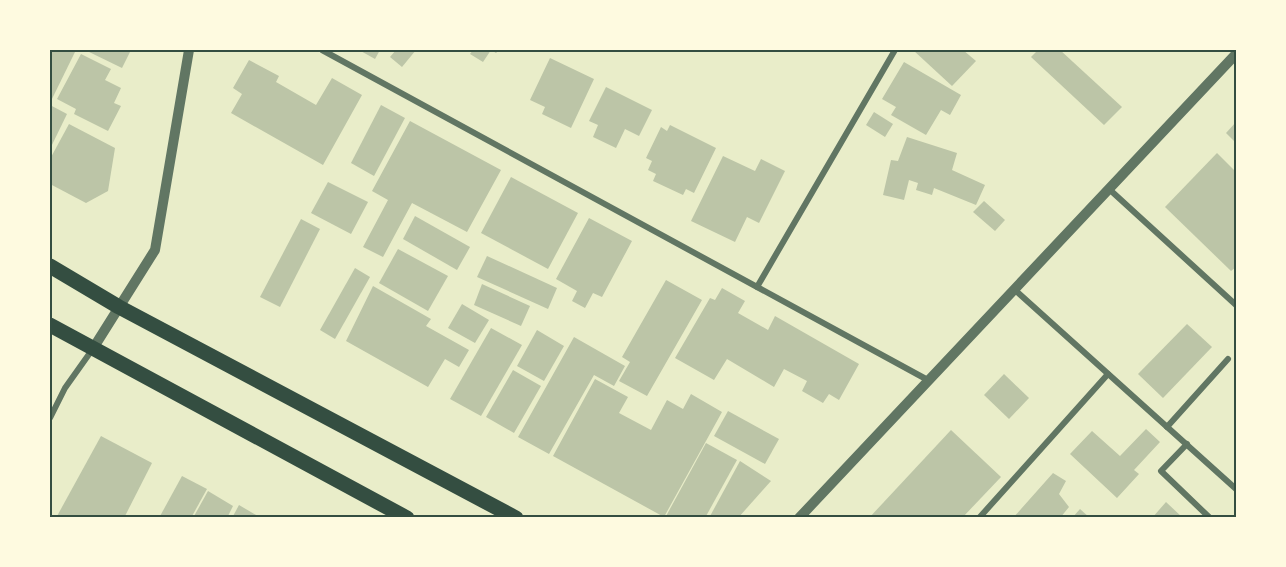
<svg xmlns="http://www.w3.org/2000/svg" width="1286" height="567" font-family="Jost,sans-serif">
	<rect width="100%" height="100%" fill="#e9edc9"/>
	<g fill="#bcc5a7">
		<polygon points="50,50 70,50 75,52 50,103"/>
		<polygon points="85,50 131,50 122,68"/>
		<polygon points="359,50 380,50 375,59"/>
		<polygon points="396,50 416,50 402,67 390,57"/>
		<polygon points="473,50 499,50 496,53 491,50 483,62 470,54"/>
		<polygon points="913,50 963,50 976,61 952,86"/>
		<polygon points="1038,50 1060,50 1122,107 1104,125 1031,57"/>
		<polygon points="81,54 111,69 105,80 121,88 114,103 121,106 108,131 74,114 76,109 57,99"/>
		<polygon points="550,58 594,79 571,128 542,114 545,107 530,100"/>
		<polygon points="249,60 279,76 276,82 316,105 332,78 362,95 323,165 231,113 242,94 233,88"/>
		<polygon points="904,62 961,95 950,115 941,110 926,135 891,115 896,107 882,99"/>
		<polygon points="606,87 652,110 639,136 625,129 616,148 593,137 598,125 589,121"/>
		<polygon points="50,105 67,114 50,149"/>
		<polygon points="381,105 405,118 374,176 351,163"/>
		<polygon points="874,112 893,124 885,137 866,125"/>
		<polygon points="410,121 501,170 467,232 412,203 383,257 363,247 388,200 372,191"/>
		<polygon points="1236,122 1236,143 1226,133"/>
		<polygon points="69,124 115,148 108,191 86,203 50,184 50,159"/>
		<polygon points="670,125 716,148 694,193 686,189 683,195 653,181 656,174 648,170 652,161 646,158 661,127 667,131"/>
		<polygon points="907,137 957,153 952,170 985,185 976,205 934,188 932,195 916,190 918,183 909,180 904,200 883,195 891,160 898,161"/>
		<polygon points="1217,153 1236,172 1236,267 1231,271 1165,207"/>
		<polygon points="723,156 755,171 761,159 785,171 759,223 747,217 735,242 691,221"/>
		<polygon points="511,177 578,213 548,269 481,233"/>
		<polygon points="328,182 368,202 351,234 311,213"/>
		<polygon points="984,201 1005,220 995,231 973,212"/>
		<polygon points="415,216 470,247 457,270 403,239"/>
		<polygon points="589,218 632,241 602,297 593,293 585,308 572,301 577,291 556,279"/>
		<polygon points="301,219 320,229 280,307 260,297"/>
		<polygon points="398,249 448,276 428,311 379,283"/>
		<polygon points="487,256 557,288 548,309 477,277"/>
		<polygon points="355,268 370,277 335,339 320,330"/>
		<polygon points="666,280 702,300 647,396 619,381 630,362 622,357"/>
		<polygon points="482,284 530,306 521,326 474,305"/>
		<polygon points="373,286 431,319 426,326 469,350 459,367 445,359 428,387 346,341"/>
		<polygon points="722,288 745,301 738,313 768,330 775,316 859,364 839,400 829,394 823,403 802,391 807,381 784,369 774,387 727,359 714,380 675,358 710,298 715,300"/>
		<polygon points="462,304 489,320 475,343 448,328"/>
		<polygon points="1187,324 1212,347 1163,398 1138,374"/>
		<polygon points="491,328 522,345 481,416 450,399"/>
		<polygon points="537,330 564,346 544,381 517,366"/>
		<polygon points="574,337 625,366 614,386 594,375 549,454 518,437"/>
		<polygon points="513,370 541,386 514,433 486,417"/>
		<polygon points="1004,374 1029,398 1009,419 984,395"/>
		<polygon points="595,379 628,397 619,413 651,430 667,400 683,409 691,394 722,412 664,517 553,456"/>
		<polygon points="728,411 779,439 765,464 714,436"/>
		<polygon points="1146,429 1160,442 1134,470 1139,474 1117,498 1070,454 1092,431 1120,456"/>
		<polygon points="951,430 1001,477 962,518 869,518"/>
		<polygon points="101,436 152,463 124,518 56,518"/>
		<polygon points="706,443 737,460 705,518 665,518"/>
		<polygon points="740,461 771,481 738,518 709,518"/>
		<polygon points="1053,473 1066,481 1059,494 1069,507 1060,518 1013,518"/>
		<polygon points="182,476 207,489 191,518 159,518"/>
		<polygon points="208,491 233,506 227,518 193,518"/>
		<polygon points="1166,502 1183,518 1152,518"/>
		<polygon points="239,505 261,518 232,518"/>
		<polygon points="1080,509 1090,518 1072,518"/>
	</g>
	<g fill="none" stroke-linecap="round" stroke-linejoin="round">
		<g stroke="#617663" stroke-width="6">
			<polyline points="322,50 926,379"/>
			<polyline points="1109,189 1236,305"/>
			<polyline points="757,287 895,50"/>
			<polyline points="1015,290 1236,489"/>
			<polyline points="50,418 65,388 92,350"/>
			<polyline points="1167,427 1228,359"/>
			<polyline points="1187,444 1161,471 1210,518"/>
			<polyline points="979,518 1108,374"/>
		</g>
		<g stroke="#617663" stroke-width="10">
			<polyline points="94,347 155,250 189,50"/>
			<polyline points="799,518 1236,54"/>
		</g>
		<g stroke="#344e41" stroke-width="15">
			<polyline points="50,266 119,307 516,518"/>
			<polyline points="50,325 407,518"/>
		</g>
	</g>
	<rect width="1286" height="567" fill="none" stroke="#fefae0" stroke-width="102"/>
	<rect x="51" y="51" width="1184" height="465" fill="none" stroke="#344e41" stroke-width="2"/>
</svg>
